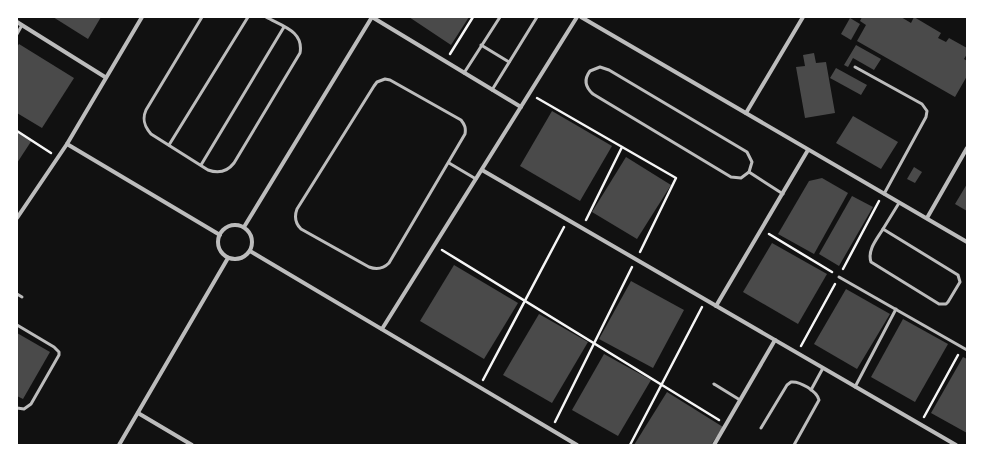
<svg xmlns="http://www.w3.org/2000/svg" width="984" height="462" font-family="Arial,sans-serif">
	<rect width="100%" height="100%" fill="#111"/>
	<g fill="#4a4a4a">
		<polygon points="53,17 101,17 88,39"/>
		<polygon points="409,17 469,17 451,45"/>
		<polygon points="862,17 901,17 911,23 914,17 941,33 938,38 946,42 949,38 967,48 967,54 964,59 967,61 967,76 955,97 857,41 866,25 860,21"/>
		<polygon points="850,18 860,24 851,40 841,34"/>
		<polygon points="19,44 74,78 42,128 17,113 17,47"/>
		<polygon points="856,45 881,59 874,70 853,58 848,67 844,65"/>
		<polygon points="814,53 816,63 826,62 835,113 805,118 796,67 805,66 803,55"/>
		<polygon points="836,68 867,85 861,95 830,78"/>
		<polygon points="552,111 612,146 580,201 520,166"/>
		<polygon points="853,116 898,142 881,169 836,143"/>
		<polygon points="17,131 32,140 17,163"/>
		<polygon points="626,157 671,185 637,239 592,212"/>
		<polygon points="914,167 922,172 915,183 907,179"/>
		<polygon points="822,178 848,193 814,254 778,234 809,181"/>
		<polygon points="967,184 967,211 955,204"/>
		<polygon points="852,196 873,207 839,266 819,254"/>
		<polygon points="772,243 827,274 798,324 743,292"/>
		<polygon points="454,265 518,303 484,359 420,321"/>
		<polygon points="631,281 684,310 653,368 599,339"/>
		<polygon points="846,289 890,314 857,369 814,344"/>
		<polygon points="539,314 588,342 552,403 503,375"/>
		<polygon points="903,319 948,344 915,402 871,377"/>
		<polygon points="17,333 50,352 23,399 17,396"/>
		<polygon points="604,354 651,380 618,436 572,410"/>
		<polygon points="963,357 967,359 967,433 931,413"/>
		<polygon points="667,392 723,427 711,445 634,445"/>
	</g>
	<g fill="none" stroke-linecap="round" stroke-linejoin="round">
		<g stroke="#f5f5f5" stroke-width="2.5">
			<polyline points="450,54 473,17"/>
			<polyline points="537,98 676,178 640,252"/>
			<polyline points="17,131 51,153"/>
			<polyline points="586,220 622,147"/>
			<polyline points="769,234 832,272"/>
			<polyline points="442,250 719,420"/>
			<polyline points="843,269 879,201"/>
			<polyline points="801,346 835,284"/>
			<polyline points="483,380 564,227"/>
			<polyline points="924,417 958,355"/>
			<polyline points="555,422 632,267"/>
			<polyline points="630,445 702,307"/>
		</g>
		<g stroke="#bcbcbc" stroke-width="3">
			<path d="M202 17 146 110C142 119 144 126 151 134L208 170C219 174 227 172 234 163L300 53C304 31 282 26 266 17"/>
			<polyline points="17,34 22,25"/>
			<polyline points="481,45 509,62"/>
			<path d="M600 67 609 70 747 152 752 162 749 172 741 178 731 177 593 94C585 87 584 79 590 71Z"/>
			<polyline points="855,67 922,104 927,111 926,117 884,194"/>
			<polyline points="464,73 500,17"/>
			<path d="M385 79 390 80 461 120C465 125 466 128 465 134L389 263C383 269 377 270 369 267L301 229C295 223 294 217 297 209L374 86 377 82Z"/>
			<polyline points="492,90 537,17"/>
			<polyline points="169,145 248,17"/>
			<polyline points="449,163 476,179"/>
			<polyline points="201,165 284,27"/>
			<polyline points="749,172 783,194"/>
			<path d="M883 229 958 275 960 282 948 302 946 304H939L871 262C867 250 877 239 883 229Z"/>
			<polyline points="883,229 899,203"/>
			<polyline points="839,277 967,350"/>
			<polyline points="17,294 22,297"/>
			<polyline points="17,325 54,347 59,352 59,355 31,404 24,409 17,408"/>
			<polyline points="714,384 740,400"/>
			<polyline points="855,387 896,309"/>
			<polyline points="811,390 823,368"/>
			<path d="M761 428 787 385 791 382C800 381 817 391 819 400L794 445"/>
		</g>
		<g stroke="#bcbcbc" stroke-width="4">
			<polyline points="372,17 521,107"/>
			<polyline points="581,17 967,242"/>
			<polyline points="17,22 105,77"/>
			<polyline points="746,113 803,17"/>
			<polyline points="67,144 220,235"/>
			<polyline points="482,170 956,445"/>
			<polyline points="17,218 67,144 142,17"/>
			<polyline points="927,218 967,148"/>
			<circle cx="235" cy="242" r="17"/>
			<polyline points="244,227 372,17"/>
			<polyline points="250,251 577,445"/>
			<polyline points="716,306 808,150"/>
			<polyline points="382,329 577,17"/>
			<polyline points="138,413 192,445"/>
			<polyline points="119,445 228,258"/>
			<polyline points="714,445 775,340"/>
		</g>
	</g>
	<rect width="984" height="462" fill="none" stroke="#ffffff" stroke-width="36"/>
</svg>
